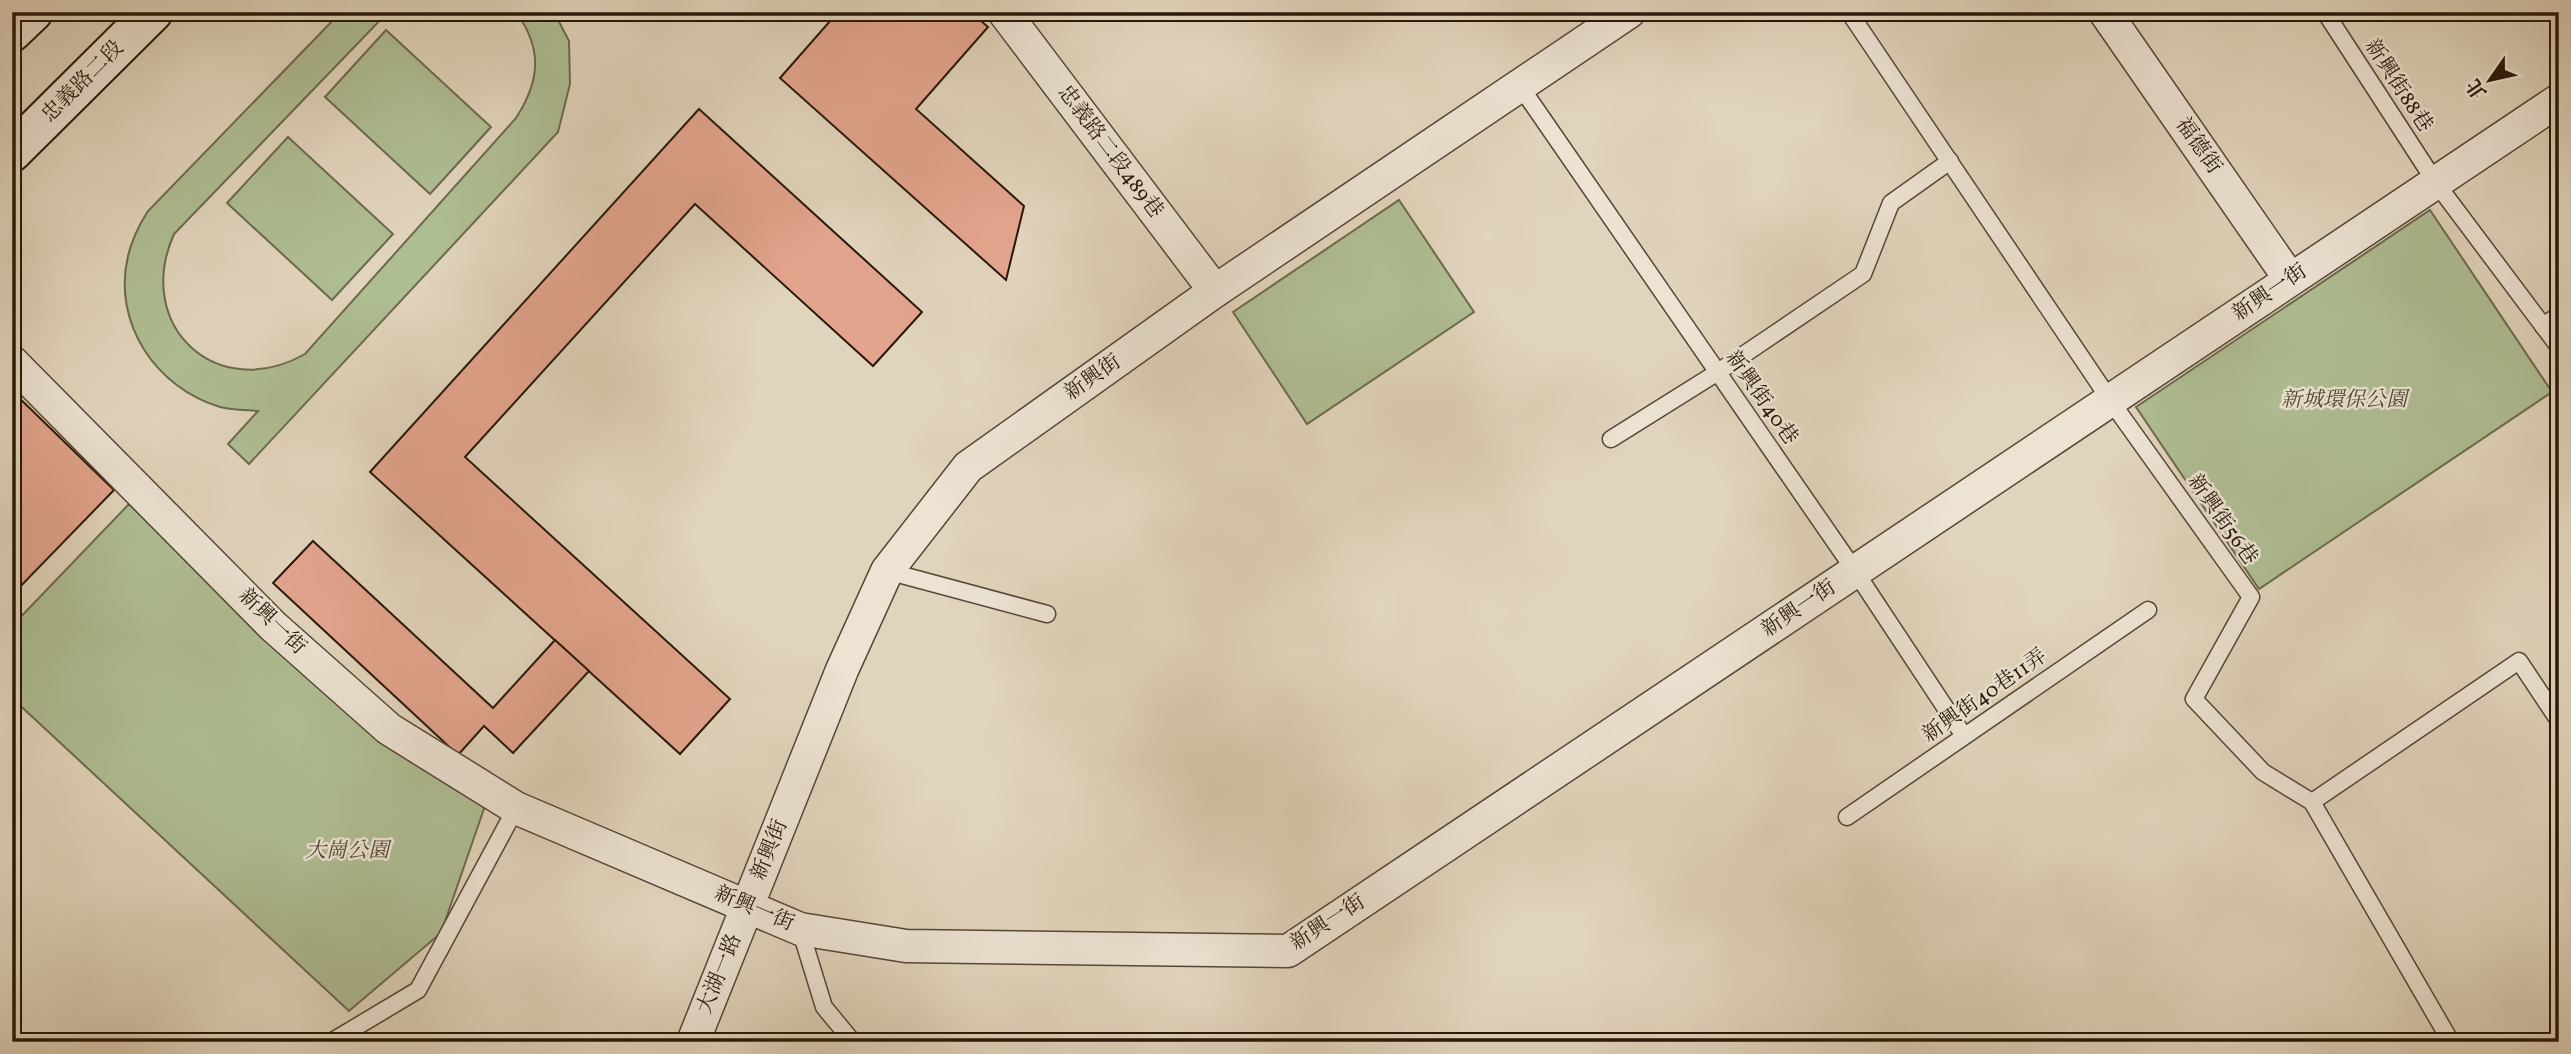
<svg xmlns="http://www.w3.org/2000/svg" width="2571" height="1054" font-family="Vollkorn,'Noto Serif TC',serif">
	<rect width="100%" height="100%" fill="#e1d4bc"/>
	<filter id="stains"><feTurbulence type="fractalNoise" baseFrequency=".00286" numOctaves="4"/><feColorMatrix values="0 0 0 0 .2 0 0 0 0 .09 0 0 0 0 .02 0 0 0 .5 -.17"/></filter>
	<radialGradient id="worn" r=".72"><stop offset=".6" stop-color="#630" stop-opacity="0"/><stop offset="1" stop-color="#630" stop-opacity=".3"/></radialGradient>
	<g fill="#afbd93" stroke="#6c6a4e" stroke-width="2">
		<path d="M341 12H388L174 234C133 326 217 404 305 354L516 118C540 81 543 49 516 12H554L555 14 569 41 570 84 558 132 249 464 228 444 258 411C246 410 232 410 220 407 156 388 112 323 128 256 132 239 139 225 148 211Z"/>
		<polygon points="386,30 491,127 430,194 325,97"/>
		<polygon points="288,137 393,234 332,300 227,203"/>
		<polygon points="1399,200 1474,312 1307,424 1233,312"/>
		<polygon points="2430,210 2552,392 2259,589 2136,407"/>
		<polygon points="129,504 380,737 486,803 441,933 349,1011 12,698 12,626"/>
	</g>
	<g fill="#e3a48d" stroke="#281709" stroke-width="2">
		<polygon points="838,12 971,12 988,27 916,109 1024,206 1006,280 780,78"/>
		<polygon points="699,109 922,312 873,366 695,204 465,457 730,699 680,754 370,472"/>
		<polygon points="12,391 114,490 12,595"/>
		<polygon points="313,541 493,708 555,640 589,671 513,753 484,726 458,755 273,583"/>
	</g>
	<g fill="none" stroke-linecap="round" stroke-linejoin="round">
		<defs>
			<g id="lane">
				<polyline points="1849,12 2110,400 2251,597 2194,699 2263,772 2312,802 2451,1042"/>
				<polyline points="2325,12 2436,183 2559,347"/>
				<polyline points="1520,86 1855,571 1964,736"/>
				<polyline points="2543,326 2559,315"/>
				<polyline points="1611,439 1718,372 1863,274 1891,203 1950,161"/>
				<polyline points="887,571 1047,614"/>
				<polyline points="2312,802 2519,661 2559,721"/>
				<polyline points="1847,817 2148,610"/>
				<polyline points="800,929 824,1007 853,1042"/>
				<polyline points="331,1042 418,990 516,808"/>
			</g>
			<g id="street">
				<polyline points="1004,12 1215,291"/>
				<polyline points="2105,12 2290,279"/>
				<polyline points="12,362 273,626 389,729 516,808 800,929 906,946 1288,951 2559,100"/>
				<polyline points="693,1042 842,670 887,571 968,467 1215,291 1629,12"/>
			</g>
			<g id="secondary">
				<polyline points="12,32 33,12"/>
				<polyline points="12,152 153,12"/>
			</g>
		</defs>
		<use href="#lane" stroke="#564636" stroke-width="19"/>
		<use href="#street" stroke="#564636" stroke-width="35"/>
		<use href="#secondary" stroke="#281709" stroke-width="42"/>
		<use href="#lane" stroke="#ece3d3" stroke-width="16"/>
		<use href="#street" stroke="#ece3d3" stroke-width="32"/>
		<use href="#secondary" stroke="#ece3d3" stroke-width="38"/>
	</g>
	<g text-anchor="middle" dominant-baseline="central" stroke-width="5" stroke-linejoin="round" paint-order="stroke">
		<g font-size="21" fill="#281709" stroke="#ece3d3">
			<text transform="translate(83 82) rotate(-45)">忠義路二段</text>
			<text transform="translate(2398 86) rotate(57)">新興街88巷</text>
			<text transform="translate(2198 146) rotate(55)">福德街</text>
			<text transform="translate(1110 152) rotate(53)">忠義路二段489巷</text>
			<text transform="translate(2270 293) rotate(-34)">新興一街</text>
			<text transform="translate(1093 378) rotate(-35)">新興街</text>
			<text transform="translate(1761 398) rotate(55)">新興街40巷</text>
			<text transform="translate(2222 520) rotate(55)">新興街56巷</text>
			<text transform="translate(1799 609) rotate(-34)">新興一街</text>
			<text transform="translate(272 622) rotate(44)">新興一街</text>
			<text transform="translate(1985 696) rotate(-35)">新興街40巷11弄</text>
			<text transform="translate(770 850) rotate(-68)">新興街</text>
			<text transform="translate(754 909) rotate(23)">新興一街</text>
			<text transform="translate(1328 923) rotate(-33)">新興一街</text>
			<text transform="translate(720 974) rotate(-68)">大湖一路</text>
		</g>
		<g font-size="21" font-style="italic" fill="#504932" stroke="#ece3d3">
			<text x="2344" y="400">新城環保公園</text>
			<text x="347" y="851">大崗公園</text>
		</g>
	</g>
	<rect width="2571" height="1054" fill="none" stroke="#e1d4bc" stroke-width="42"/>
	<rect x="14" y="14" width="2543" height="1026" fill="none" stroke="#281709" stroke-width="3.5"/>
	<rect x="21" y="21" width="2529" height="1012" fill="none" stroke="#281709" stroke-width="2"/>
	<g transform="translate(2490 80) rotate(236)" stroke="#ece3d3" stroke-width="5" paint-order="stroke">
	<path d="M0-5L12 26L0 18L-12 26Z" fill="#281709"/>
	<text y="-10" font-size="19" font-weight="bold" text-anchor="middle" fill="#281709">北</text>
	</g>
	<rect width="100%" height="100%" filter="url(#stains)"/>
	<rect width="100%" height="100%" fill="url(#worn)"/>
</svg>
